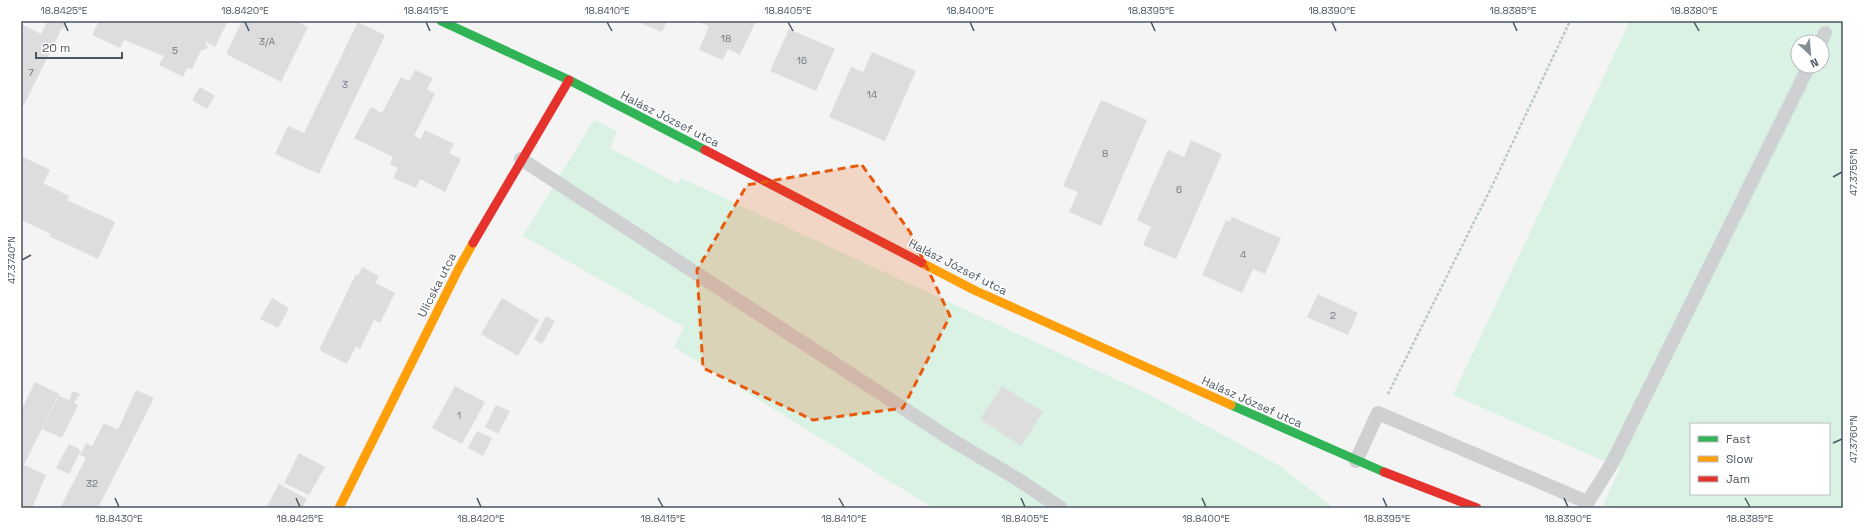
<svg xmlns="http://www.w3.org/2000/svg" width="1864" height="529" font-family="'Space Grotesk',sans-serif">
	<rect width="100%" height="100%" fill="#f4f4f4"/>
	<g fill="#d9f2e3" fill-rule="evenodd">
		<path d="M1630 21H1843V508H1602L1620 468 1453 395ZM1798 42H1822V66H1798ZM1691 424H1829V494H1691Z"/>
		<polygon points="594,120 617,131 610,148 678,184 681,178 1150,395 1280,466 1334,508 933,508 674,347 684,327 523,236"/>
	</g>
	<g fill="#ddddde">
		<polygon points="48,21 68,21 64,29 62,28 24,105 21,104 21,24 41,34"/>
		<polygon points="99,21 228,21 215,47 205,41 208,48 201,51 192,69 187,68 183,77 159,65 164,56 124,40 120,48 92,35"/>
		<polygon points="242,21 296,21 308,27 281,82 226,54"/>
		<polygon points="636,21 667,21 662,32"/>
		<polygon points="702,21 756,21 740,55 728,49 723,60 699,50 709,26 701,23"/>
		<polygon points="358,22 385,35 319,174 275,154 288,126 304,133"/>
		<polygon points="789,29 835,49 816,91 770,71"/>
		<polygon points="872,52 916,71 885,141 829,117 851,67 863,72"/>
		<polygon points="415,70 433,78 427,89 435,94 414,136 421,139 425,130 454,144 449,153 461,159 445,192 420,179 416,188 393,178 398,168 390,164 393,157 354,138 371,107 382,113 401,77 409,81"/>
		<polygon points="200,87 215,96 207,109 192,100"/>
		<polygon points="1101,100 1147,120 1101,226 1069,212 1078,192 1063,186"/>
		<polygon points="1191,140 1222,154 1176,259 1143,245 1151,227 1137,220 1168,150 1184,157"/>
		<polygon points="21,156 50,170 43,183 69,196 67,200 115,222 98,259 49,236 51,234 21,220"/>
		<polygon points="1232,217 1281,238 1265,274 1253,269 1242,293 1202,275 1226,220 1230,222"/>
		<polygon points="362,267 379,276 375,283 395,293 380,323 374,320 360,349 356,346 347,364 319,350 356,274 358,276"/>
		<polygon points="1318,294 1358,313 1348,335 1307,317"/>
		<polygon points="272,298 289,308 278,328 260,319"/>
		<polygon points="502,298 539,320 518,356 481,334"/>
		<polygon points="546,316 555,321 542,344 534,339"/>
		<polygon points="35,382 59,394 24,465 46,475 32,508 21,508 21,472 23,466 21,470 21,411"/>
		<polygon points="455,386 485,402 462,444 432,428"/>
		<polygon points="1002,386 1043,412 1021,446 980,419"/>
		<polygon points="136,390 154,398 98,508 60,508 86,458 80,455 86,443 92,446 104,423 118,430"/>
		<polygon points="73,391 80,394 74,403 78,405 62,438 42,429 59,396 69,400"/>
		<polygon points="496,405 510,411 498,434 485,427"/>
		<polygon points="477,431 492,438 483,456 468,448"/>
		<polygon points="69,444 81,450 69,474 56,468"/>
		<polygon points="299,453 325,467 309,495 284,483"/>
		<polygon points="279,484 307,499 302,508 266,508"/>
	</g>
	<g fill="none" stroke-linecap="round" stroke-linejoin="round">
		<polyline stroke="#bcc7c4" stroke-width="2.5" stroke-dasharray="3 2" stroke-linecap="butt" points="1388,394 1495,180 1570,21"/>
		<g stroke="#ced0d2" stroke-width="14">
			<polyline points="1821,42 1825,33"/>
			<polyline points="521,159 955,442 1019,480 1061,508"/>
			<polyline points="1356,461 1378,413 1587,502"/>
			<polyline points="1584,508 1611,465 1809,66"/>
		</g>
		<g stroke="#30b455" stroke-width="9">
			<polyline points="441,21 569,80 705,150"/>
			<polyline points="1231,405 1384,472"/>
		</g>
		<g stroke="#ff9f0a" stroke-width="9">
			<polyline points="922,263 976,291 1231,405"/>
			<polyline points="339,508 459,268 473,243"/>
		</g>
		<g stroke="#e5322d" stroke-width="9">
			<polyline points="705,150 922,263"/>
			<polyline points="473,243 569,80"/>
			<polyline points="1384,472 1477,508"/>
		</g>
	</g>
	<path fill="#e8590c" fill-opacity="0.2" stroke="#e8590c" stroke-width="3" stroke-dasharray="8 5" stroke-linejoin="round" d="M862 165 910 232 950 316 903 408 813 420 703 368 697 270 747 185Z"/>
	<path fill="none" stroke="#4a5661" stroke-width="1.5" d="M64 22 68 31M245 22 249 31M426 22 430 31M607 22 612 31M788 22 793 31M970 22 974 31M1151 22 1155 31M1332 22 1336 31M1513 22 1517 31M1694 22 1699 31M1833 177 1842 172M22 260 31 255M1833 443 1842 439M115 498 119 507M296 498 300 507M477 498 481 507M658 498 663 507M839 498 844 507M1021 498 1025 507M1202 498 1206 507M1383 498 1387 507M1564 498 1568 507M1745 498 1750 507"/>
	<g text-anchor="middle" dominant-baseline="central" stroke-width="3" stroke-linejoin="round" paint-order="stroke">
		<g font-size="10" fill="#707881">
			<text x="726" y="38">18</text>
			<text x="267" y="41">3/A</text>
			<text x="175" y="50">5</text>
			<text x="802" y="60">16</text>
			<text x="31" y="72">7</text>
			<text x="345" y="84">3</text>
			<text x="872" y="94">14</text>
			<text x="1105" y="153">8</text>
			<text x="1179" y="189">6</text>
			<text x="1243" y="254">4</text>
			<text x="1333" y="315">2</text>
			<text x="459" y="415">1</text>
			<text x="92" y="483">32</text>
		</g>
		<g font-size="12" fill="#4a5661" stroke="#fff">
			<text transform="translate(670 119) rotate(27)">Halász József utca</text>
			<text transform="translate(958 267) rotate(27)">Halász József utca</text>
			<text transform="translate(437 285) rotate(-63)">Ulicska utca</text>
			<text transform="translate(1252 402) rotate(24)">Halász József utca</text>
		</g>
	</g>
	<rect width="1864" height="529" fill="none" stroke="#ffffff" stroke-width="44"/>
	<rect x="1690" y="423" width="140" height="72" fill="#ffffff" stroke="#b7bbc0"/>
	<rect x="1698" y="436" width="20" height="6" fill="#30b455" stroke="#b7bbc0"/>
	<text x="1726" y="443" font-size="12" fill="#4a5661">Fast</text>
	<rect x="1698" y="456" width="20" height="6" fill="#ff9f0a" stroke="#b7bbc0"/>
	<text x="1726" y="463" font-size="12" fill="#4a5661">Slow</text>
	<rect x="1698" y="476" width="20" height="6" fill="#e5322d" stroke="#b7bbc0"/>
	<text x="1726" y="483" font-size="12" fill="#4a5661">Jam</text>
	<g transform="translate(1810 54) rotate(154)"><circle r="19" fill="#ffffff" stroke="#b7bbc0"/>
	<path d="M0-3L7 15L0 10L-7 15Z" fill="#868d94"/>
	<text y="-6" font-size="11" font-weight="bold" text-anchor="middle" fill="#4a5661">N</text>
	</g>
	<path d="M36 52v6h86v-6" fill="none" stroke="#4a5661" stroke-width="2"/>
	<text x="42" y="52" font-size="12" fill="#4a5661" stroke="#ffffff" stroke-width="3" paint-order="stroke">20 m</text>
	<rect x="22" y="22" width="1820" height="485" fill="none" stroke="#4a5661" stroke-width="1.5"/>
	<g font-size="10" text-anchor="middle" fill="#4a5661">
		<text x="64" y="14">18.8425°E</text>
		<text x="245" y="14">18.8420°E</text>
		<text x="426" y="14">18.8415°E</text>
		<text x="607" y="14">18.8410°E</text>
		<text x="788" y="14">18.8405°E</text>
		<text x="970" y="14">18.8400°E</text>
		<text x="1151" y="14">18.8395°E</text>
		<text x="1332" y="14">18.8390°E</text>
		<text x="1513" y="14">18.8385°E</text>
		<text x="1694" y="14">18.8380°E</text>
		<text transform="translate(1853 172) rotate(-90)" y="4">47.3755°N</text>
		<text transform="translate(11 260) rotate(-90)" y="4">47.3740°N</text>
		<text transform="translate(1853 439) rotate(-90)" y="4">47.3760°N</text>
		<text x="119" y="522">18.8430°E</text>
		<text x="300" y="522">18.8425°E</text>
		<text x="481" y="522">18.8420°E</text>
		<text x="663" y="522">18.8415°E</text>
		<text x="844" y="522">18.8410°E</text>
		<text x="1025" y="522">18.8405°E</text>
		<text x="1206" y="522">18.8400°E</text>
		<text x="1387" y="522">18.8395°E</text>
		<text x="1568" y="522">18.8390°E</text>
		<text x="1750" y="522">18.8385°E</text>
	</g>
</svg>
